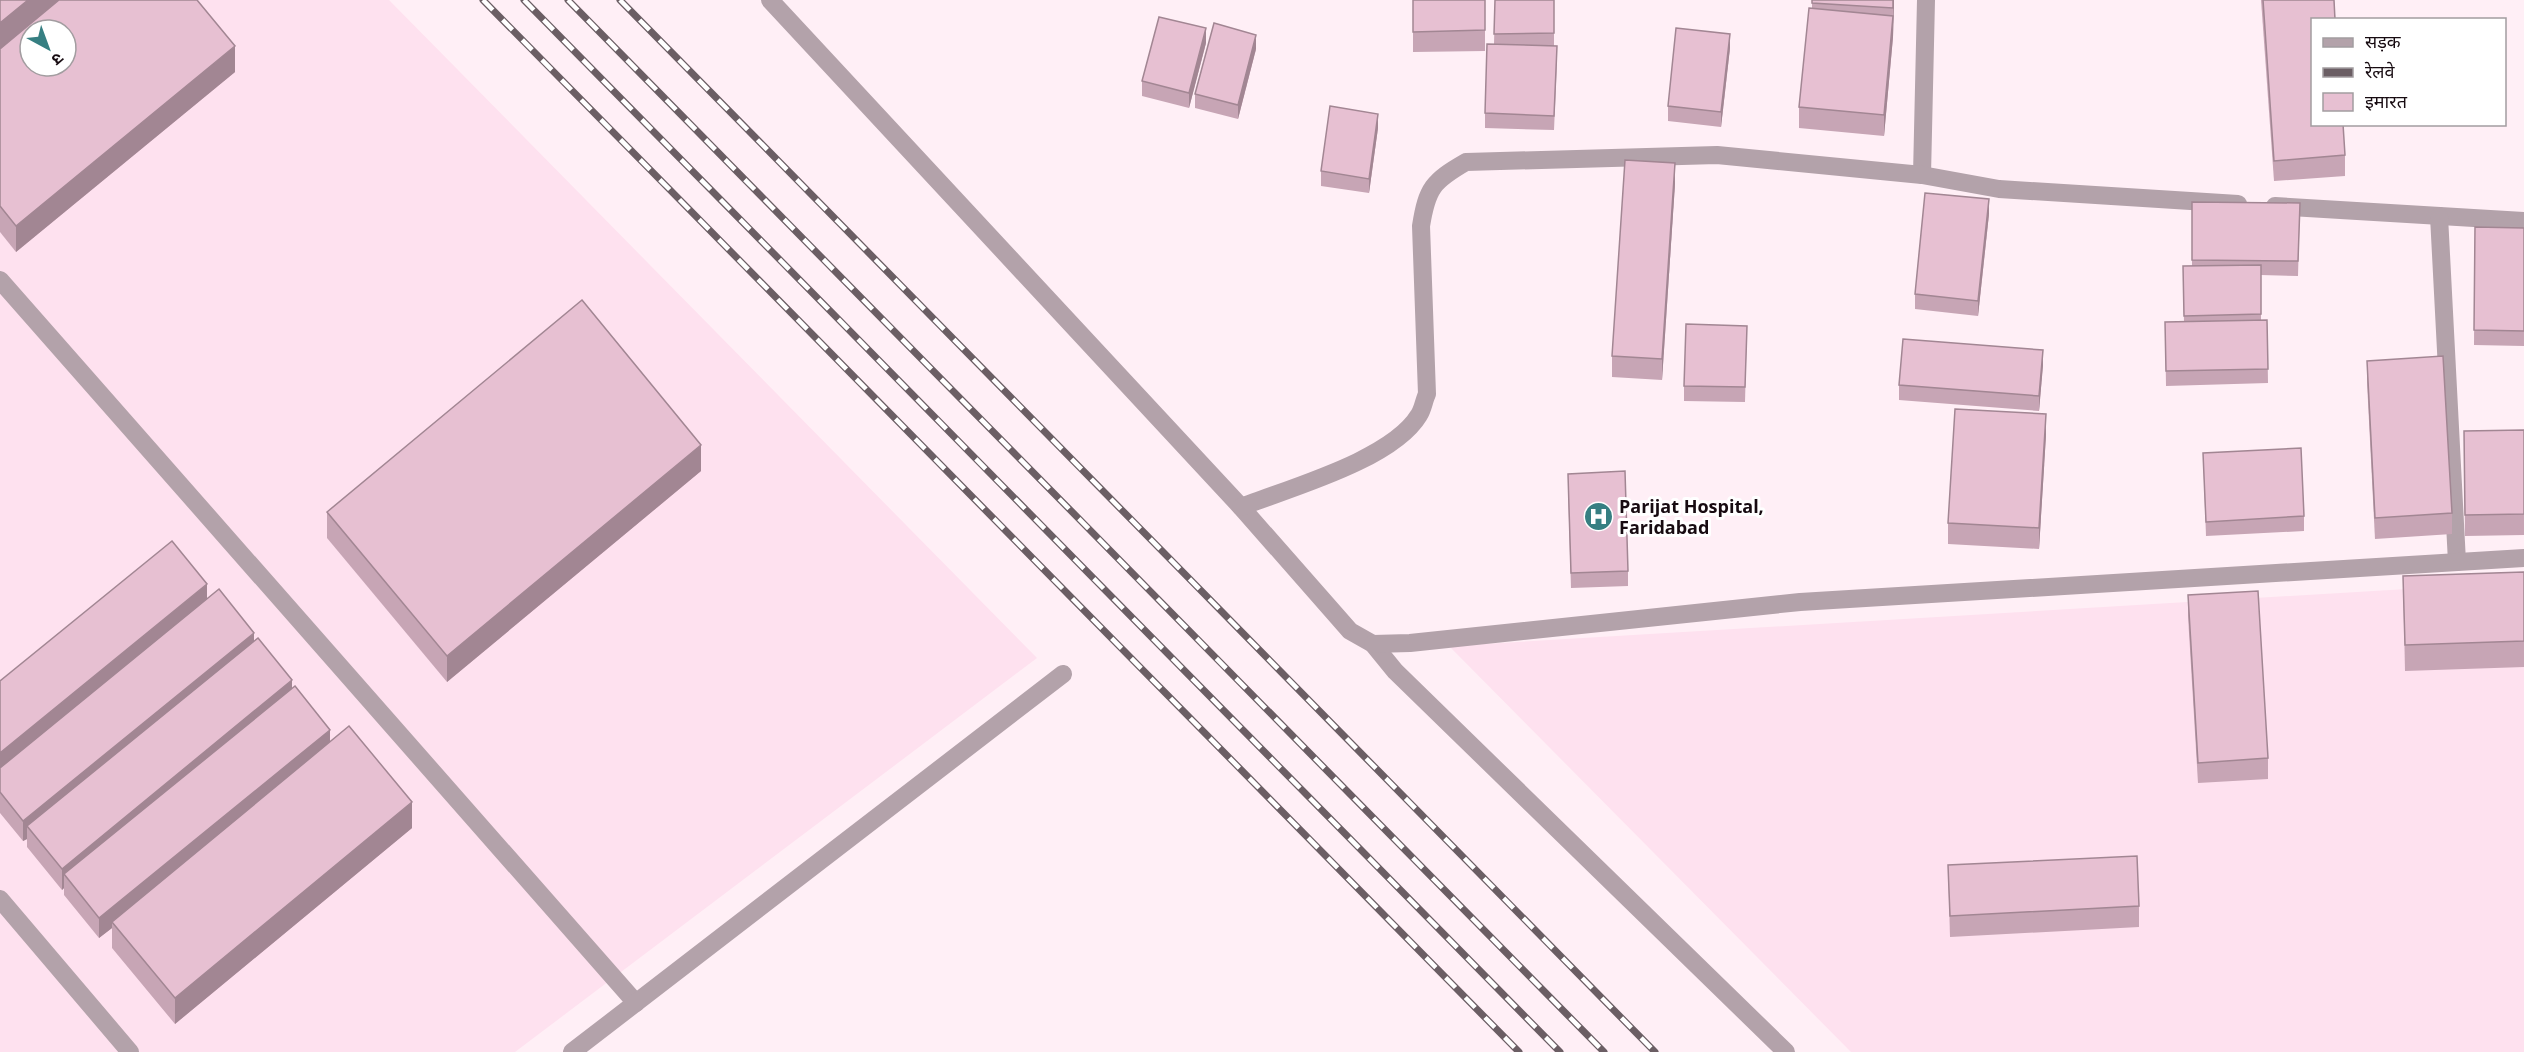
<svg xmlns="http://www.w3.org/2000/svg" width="2524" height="1052" font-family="'Open Sans','Noto Sans Devanagari',sans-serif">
	<rect width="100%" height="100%" fill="#ffeff6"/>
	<g fill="#fee1ef" fill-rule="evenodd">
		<path d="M0 0H389L1037 658 515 1052H0ZM30 30H66V66H30Z"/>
		<polygon points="2524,582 2524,1052 1851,1052 1449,646"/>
	</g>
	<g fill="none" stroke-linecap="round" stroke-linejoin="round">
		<g stroke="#b3a2aa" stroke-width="18">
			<polyline points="770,0 1241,507 1350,631 1373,644 1395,671 1786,1052"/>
			<polyline points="1922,175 1926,0"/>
			<polyline points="2275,206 2524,221"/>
			<polyline points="2439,216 2457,562"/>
			<polyline points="0,280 636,1003"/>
			<path d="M1241 507C1289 488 1392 460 1419 415 1423 409 1424 400 1427 394L1421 226C1427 188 1433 181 1466 162L1717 155 1922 175 1999 189 2238 204"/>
			<polyline points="1373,644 1410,643 1800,602 2524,558"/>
			<polyline points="0,899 130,1052"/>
			<polyline points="572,1052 1063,674"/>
		</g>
		<defs>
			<g id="rail">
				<polyline points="483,0 1519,1052"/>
				<polyline points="524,0 1560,1052"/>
				<polyline points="568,0 1604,1052"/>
				<polyline points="620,0 1655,1052"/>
			</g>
		</defs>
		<use href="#rail" stroke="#6b5e64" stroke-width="7"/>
		<use href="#rail" stroke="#fff" stroke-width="4.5" stroke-dasharray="14" stroke-linecap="butt"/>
	</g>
	<g fill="#c7a5b5">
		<polygon points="0,0 235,72 16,252 0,232"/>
		<polygon points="1413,0 1485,0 1485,51 1413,52"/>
		<polygon points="1495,0 1554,0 1554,46 1557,61 1554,130 1485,128 1485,113 1494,44"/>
		<polygon points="1812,0 1894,0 1893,37 1884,136 1799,128 1799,107 1812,8"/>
		<polygon points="2261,0 2334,0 2345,155 2345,176 2274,181"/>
		<polygon points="1206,43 1189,108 1142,96 1142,81"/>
		<polygon points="1730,48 1721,127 1668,121 1668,106"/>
		<polygon points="1256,49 1238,119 1195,108 1195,94"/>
		<polygon points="1378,128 1369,193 1321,186 1321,171"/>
		<polygon points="1675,184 1662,380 1612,377 1612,356"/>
		<polygon points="2192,202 2300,203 2298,276 2261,275 2261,320 2267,320 2268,383 2166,386 2165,322 2184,322 2183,266 2192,266"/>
		<polygon points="1989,214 1978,316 1915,309 1915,294"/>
		<polygon points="2475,227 2524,228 2524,346 2474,345"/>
		<polygon points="1747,326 1745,402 1684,401 1684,386"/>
		<polygon points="2367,361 2452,513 2452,534 2375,539 2367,382"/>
		<polygon points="2043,365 2039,411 1899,400 1899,385"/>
		<polygon points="2524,430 2524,535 2465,536 2464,431"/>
		<polygon points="2046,435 2039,549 1948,544 1948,523"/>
		<polygon points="2203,453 2304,516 2304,531 2206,536"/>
		<polygon points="701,471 447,682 327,538 327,512"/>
		<polygon points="1568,489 1628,571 1628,586 1571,588"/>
		<polygon points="2524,572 2524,667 2405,671 2403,576"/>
		<polygon points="2188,595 2268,758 2268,779 2198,783 2188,616"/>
		<polygon points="207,599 254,641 292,688 330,742 412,828 175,1024 112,948 112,928 99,938 64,895 64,888 62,890 27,847 27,839 23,841 0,813 0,681"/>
		<polygon points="1948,865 2139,906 2139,927 1950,937"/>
	</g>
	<g fill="#a28693">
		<polygon points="28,0 59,0 0,49 0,23"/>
		<polygon points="1893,0 1894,0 1893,37 1884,136 1884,115 1893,19"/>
		<polygon points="1206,28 1206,43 1189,108 1189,93"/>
		<polygon points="1730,34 1730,48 1721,127 1721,112"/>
		<polygon points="1256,35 1256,49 1238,119 1238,105"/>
		<polygon points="235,46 235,72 16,252 16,226"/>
		<polygon points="1378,114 1378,128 1369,193 1369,179"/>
		<polygon points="1675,163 1675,184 1662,380 1662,359"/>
		<polygon points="1989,199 1989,214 1978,316 1978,301"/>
		<polygon points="2043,350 2043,365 2039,411 2039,396"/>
		<polygon points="2046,414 2046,435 2039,549 2039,528"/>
		<polygon points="701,445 701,471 447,682 447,656"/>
		<polygon points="207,584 207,605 0,774 0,753"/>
		<polygon points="254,633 254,654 27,826 27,839 23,841 23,821"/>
		<polygon points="292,680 292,701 64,874 64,888 62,890 62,869"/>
		<polygon points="330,730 330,751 112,922 112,928 99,938 99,918"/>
		<polygon points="412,802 412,828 175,1024 175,998"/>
	</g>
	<g fill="#e7c0d2" stroke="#a28693" stroke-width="1.5" fill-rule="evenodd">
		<polygon points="0,0 28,0 0,23"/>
		<path d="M59 0H197L235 46 16 226 0 206V49ZM30 30H66V66H30Z"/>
		<polygon points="1413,0 1485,0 1485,30 1413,32"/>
		<polygon points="1495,0 1554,0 1554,33 1494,34"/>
		<polygon points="1812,0 1893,0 1893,8 1812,3"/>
		<polygon points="2263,0 2334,0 2335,20 2313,20 2313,124 2343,124 2345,155 2274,161"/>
		<polygon points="1809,8 1893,16 1884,115 1799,107"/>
		<polygon points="1159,17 1206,28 1189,93 1142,81"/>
		<polygon points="1214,23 1256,35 1238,105 1195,94"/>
		<polygon points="1676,28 1730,34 1721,112 1668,106"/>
		<polygon points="1487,44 1557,46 1554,116 1485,113"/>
		<polygon points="1330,106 1378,114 1369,179 1321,171"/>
		<polygon points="1625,160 1675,163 1662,359 1612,356"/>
		<polygon points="1925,193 1989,199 1978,301 1915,294"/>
		<polygon points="2192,202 2300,203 2298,261 2192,260"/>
		<polygon points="2475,227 2524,228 2524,331 2474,330"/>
		<polygon points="2261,265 2261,314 2184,316 2183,266"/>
		<polygon points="582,300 701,445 447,656 327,512"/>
		<polygon points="2267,320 2268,369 2166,371 2165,322"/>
		<polygon points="1686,324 1747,326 1745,387 1684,386"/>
		<polygon points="1903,339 2043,350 2039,396 1899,385"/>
		<polygon points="2443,356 2452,513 2375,518 2367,361"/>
		<polygon points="1955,409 2046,414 2039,528 1948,523"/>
		<polygon points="2524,430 2524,514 2465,515 2464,431"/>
		<polygon points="2301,448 2304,516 2206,522 2203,453"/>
		<polygon points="1625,471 1628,571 1571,573 1568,474"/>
		<polygon points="172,541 207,584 0,753 0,681"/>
		<polygon points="2524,572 2524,641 2405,645 2403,576"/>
		<polygon points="219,589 254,633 23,821 0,792 0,768"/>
		<polygon points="2258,591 2268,758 2198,763 2188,595"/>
		<polygon points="258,638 292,680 62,869 27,826"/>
		<polygon points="295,686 330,730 99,918 64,874"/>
		<polygon points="349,726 412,802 175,998 112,922"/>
		<polygon points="2137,856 2139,906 1950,916 1948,865"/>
	</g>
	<defs>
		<symbol id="hospital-disc" viewBox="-11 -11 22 22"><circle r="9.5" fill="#367f82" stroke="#fff"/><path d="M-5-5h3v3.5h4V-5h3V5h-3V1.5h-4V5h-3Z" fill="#fff"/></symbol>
	</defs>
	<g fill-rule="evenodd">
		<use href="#hospital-disc" x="1582" y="500" width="33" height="33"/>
	</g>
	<g text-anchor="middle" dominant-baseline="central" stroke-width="6" stroke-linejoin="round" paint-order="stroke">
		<g font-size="18" font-weight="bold" fill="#170b11" stroke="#fff" text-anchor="start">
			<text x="1619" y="506">Parijat Hospital,<tspan x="1619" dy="21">Faridabad</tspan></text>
		</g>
	</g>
	<rect x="2311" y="18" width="195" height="108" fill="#ffffff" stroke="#a29da0" stroke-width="1.5"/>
	<rect x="2323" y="38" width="30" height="9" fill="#b3a2aa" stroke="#a29da0" stroke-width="1.5"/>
	<text x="2365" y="48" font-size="18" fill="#170b11">सड़क</text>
	<rect x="2323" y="68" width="30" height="9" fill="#6b5e64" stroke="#a29da0" stroke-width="1.5"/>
	<text x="2365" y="78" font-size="18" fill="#170b11">रेलवे</text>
	<rect x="2323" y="93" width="30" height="18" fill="#e7c0d2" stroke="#a29da0" stroke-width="1.5"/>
	<text x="2365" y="108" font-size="18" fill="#170b11">इमारत</text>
	<g transform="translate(48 48) rotate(139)"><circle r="28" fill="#ffffff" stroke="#a29da0" stroke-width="1.5"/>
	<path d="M0-4.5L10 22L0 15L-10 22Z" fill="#367f82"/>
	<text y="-9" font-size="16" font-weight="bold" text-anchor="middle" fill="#170b11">उ</text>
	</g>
</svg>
